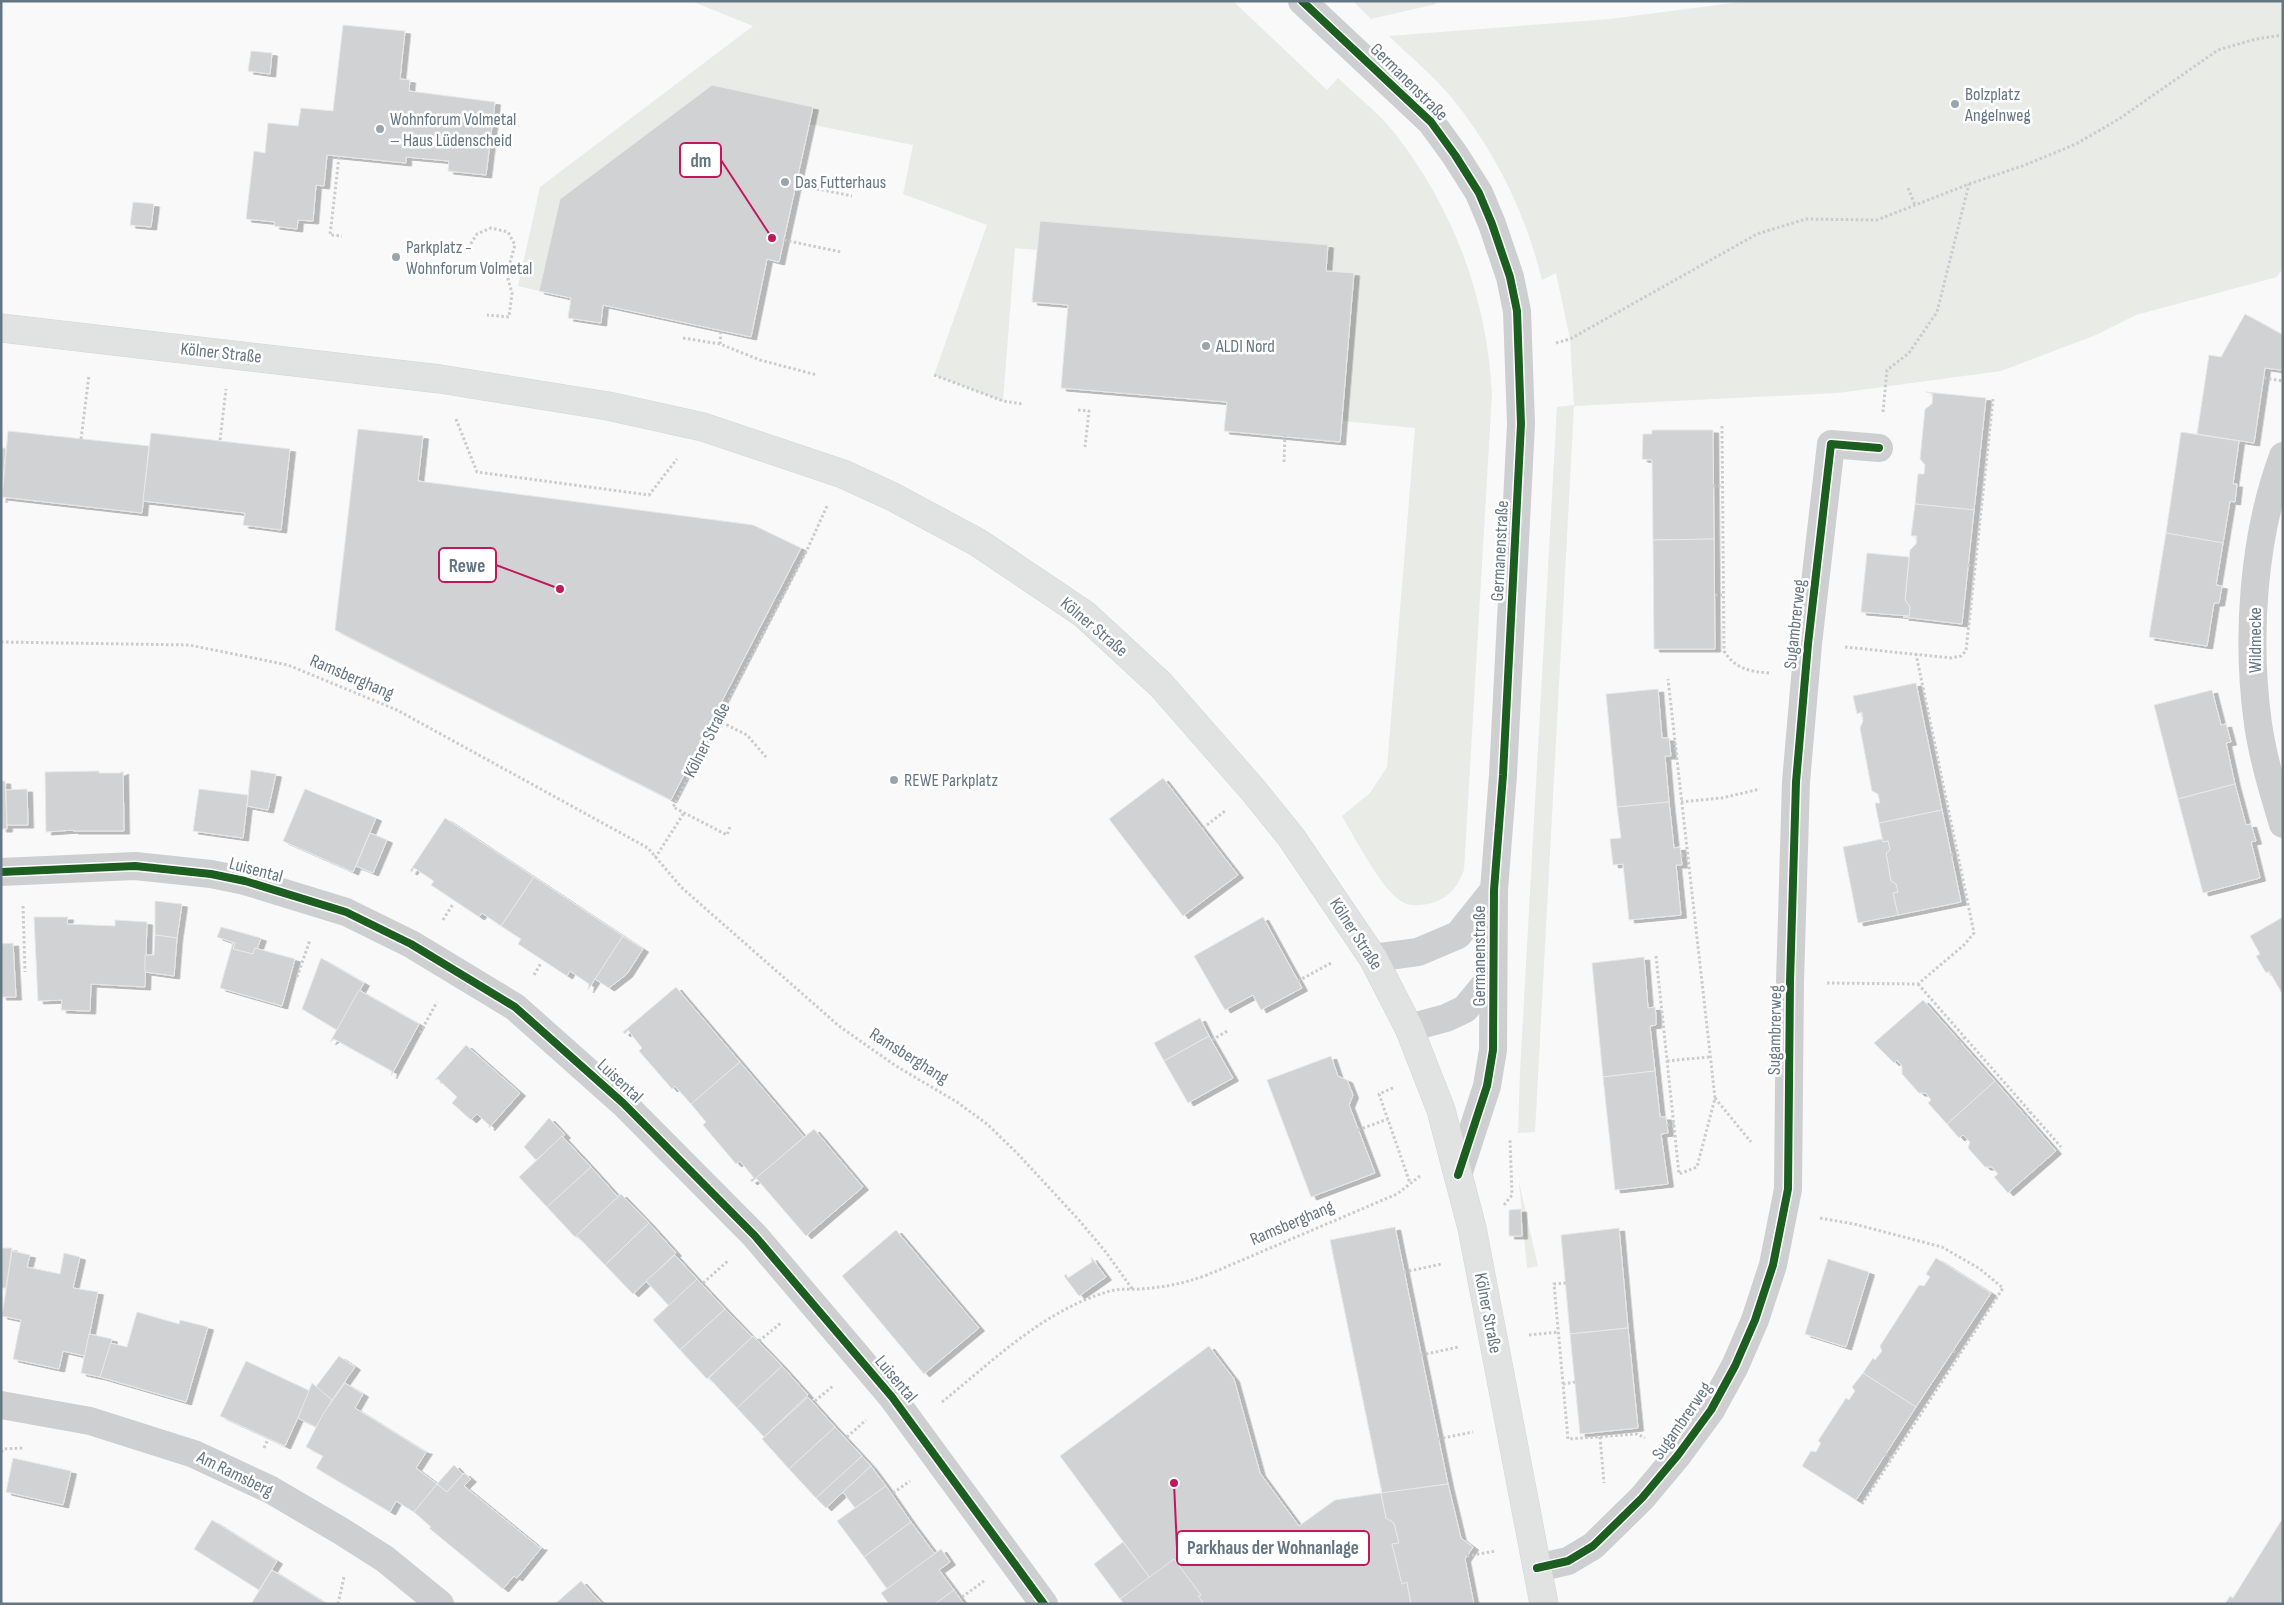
<svg xmlns="http://www.w3.org/2000/svg" width="2284" height="1605" font-family="'Sofia Sans Condensed',sans-serif">
	<defs>
		<filter id="shadow"><feDropShadow dx="5.5" dy="3" stdDeviation="0" flood-color="#0004"/></filter>
	</defs>
	<rect width="100%" height="100%" fill="#f9f9f9"/>
	<g fill="#e8ebe6">
		<path d="M691 1H1233L1327 90 1338 78C1356 95 1377 112 1393 131 1453 207 1487 297 1492 394L1464 870C1458 885 1451 896 1435 902 1426 905 1413 907 1404 903 1383 893 1355 838 1342 816L1370 793 1387 767 1415 428 1343 421 1354 274 1326 271 1328 245 1040 221 1037 250 1015 248 1003 401 934 375 987 225 903 194 913 145 809 124 813 107 712 85 560 199 539 291 518 286 540 187 753 26Z"/>
		<polygon points="1353,1 1435,1 1436,4 1371,19"/>
		<path d="M1748 1H2283V268L2277 277 2136 315 2096 335 2001 371 1838 393 1574 406 1535 1132 1518 1133 1520 1072 1557 407 1574 405 1570 339 1556 273 1542 280C1525 212 1496 152 1451 97 1433 75 1409 56 1389 36L1610 19Z"/>
		<polygon points="1519,1182 1538,1266 1527,1268"/>
	</g>
	<g fill="#d0d2d3" stroke="#e8e8e8" filter="url(#shadow)">
		<polygon points="343,25 405,31 400,79 410,80 409,91 495,102 486,175 448,171 449,161 406,157 406,163 327,155 324,186 316,185 313,221 298,220 297,229 274,226 275,222 246,219 254,151 265,153 268,123 298,126 301,108 333,111"/>
		<polygon points="251,51 272,53 270,74 248,71"/>
		<polygon points="712,85 813,107 779,262 767,259 751,337 603,305 601,323 568,318 571,298 539,291 560,199"/>
		<polygon points="133,202 154,204 151,227 130,225"/>
		<polygon points="1040,221 1328,245 1326,271 1354,273 1340,442 1224,431 1227,402 1061,388 1068,305 1032,302"/>
		<polygon points="2245,314 2283,335 2283,367 2281,370 2265,368 2254,443 2197,434 2209,355 2221,357"/>
		<polygon points="1926,392 1986,398 1974,510 1915,504 1918,474 1924,474 1925,465 1920,459 1925,409 1932,404 1933,394"/>
		<polygon points="358,429 423,436 418,481 753,525 801,548 671,800 335,630"/>
		<polygon points="1652,430 1713,430 1714,539 1653,540 1652,460 1642,459 1643,434 1652,434"/>
		<polygon points="8,431 149,446 142,513 2,497"/>
		<polygon points="2181,432 2239,441 2233,484 2237,484 2235,502 2230,501 2223,543 2166,533"/>
		<polygon points="151,433 290,449 281,530 243,525 245,513 143,501"/>
		<polygon points="1,448 6,448 1,500"/>
		<polygon points="1915,504 1974,510 1962,624 1903,617 1909,616 1910,607 1905,600 1910,550 1916,544 1917,536 1911,536"/>
		<polygon points="2166,533 2223,543 2216,585 2222,586 2219,603 2214,603 2207,646 2149,637"/>
		<polygon points="1714,539 1715,649 1654,649 1653,540"/>
		<polygon points="1867,553 1909,557 1905,600 1910,607 1909,616 1861,612"/>
		<polygon points="1916,683 1942,810 1879,823 1875,803 1880,803 1878,794 1872,791 1860,728 1863,721 1862,712 1857,714 1853,696"/>
		<polygon points="1658,689 1662,738 1669,738 1671,756 1665,756 1669,802 1617,807 1606,694"/>
		<polygon points="2212,690 2221,725 2226,724 2231,742 2226,743 2235,784 2178,799 2154,705"/>
		<polygon points="251,770 276,774 268,810 247,806"/>
		<polygon points="99,771 99,773 120,773 123,771 124,831 73,831 73,830 46,832 45,772"/>
		<polygon points="1163,778 1238,875 1183,916 1109,819"/>
		<polygon points="1,781 5,781 7,829 1,829"/>
		<polygon points="2235,784 2246,825 2251,824 2256,841 2251,842 2260,878 2203,893 2178,799"/>
		<polygon points="27,789 28,825 7,825 6,790"/>
		<polygon points="199,789 248,795 243,838 193,831"/>
		<polygon points="305,789 376,818 353,872 283,841"/>
		<polygon points="1669,802 1674,848 1680,847 1682,865 1676,865 1681,915 1629,920 1623,864 1613,865 1610,839 1621,838 1617,807"/>
		<polygon points="1942,810 1961,902 1898,915 1893,893 1898,892 1896,884 1891,881 1886,853 1890,850 1888,841 1883,842 1879,823"/>
		<polygon points="445,818 534,877 501,926 482,913 479,917 431,885 434,881 414,868 412,872 410,871"/>
		<polygon points="370,833 387,840 373,873 356,866"/>
		<polygon points="1882,839 1883,842 1888,841 1890,850 1886,853 1891,881 1896,884 1898,892 1893,893 1898,915 1858,923 1843,847"/>
		<polygon points="534,877 623,936 588,990 589,984 570,971 567,976 518,944 521,939 501,926"/>
		<polygon points="155,901 182,904 177,938 155,935"/>
		<polygon points="34,917 68,917 67,924 115,926 115,920 147,922 145,987 91,984 90,1011 61,1010 62,1000 38,1001"/>
		<polygon points="1263,917 1302,988 1261,1010 1253,995 1225,1010 1194,956"/>
		<polygon points="2283,917 2283,995 2269,971 2266,973 2256,956 2260,954 2250,936"/>
		<polygon points="221,927 261,938 257,949 255,948 253,954 233,949 235,943 217,937"/>
		<polygon points="155,935 177,938 174,976 145,972 145,955 154,955"/>
		<polygon points="623,936 643,949 627,974 609,988 595,979"/>
		<polygon points="233,942 235,943 233,949 253,954 255,948 295,959 282,1006 220,988"/>
		<polygon points="13,943 16,997 1,997 1,944"/>
		<polygon points="1644,957 1648,1008 1655,1007 1656,1016 1656,1025 1650,1026 1655,1071 1603,1077 1592,963"/>
		<polygon points="321,958 364,983 337,1030 302,1009"/>
		<polygon points="676,987 740,1062 691,1104 675,1086 672,1089 639,1051 642,1048 628,1030 625,1034 623,1032"/>
		<polygon points="359,990 419,1024 391,1076 392,1071 334,1039 330,1042"/>
		<polygon points="1923,1000 1995,1081 1947,1124 1928,1103 1931,1100 1926,1093 1919,1093 1902,1074 1902,1066 1897,1060 1894,1063 1874,1043"/>
		<polygon points="1200,1018 1209,1036 1164,1061 1154,1043"/>
		<polygon points="1209,1036 1233,1078 1188,1103 1164,1061"/>
		<polygon points="466,1045 520,1093 489,1128 489,1125 477,1114 471,1120 452,1103 457,1097 438,1079 435,1080"/>
		<polygon points="1331,1056 1338,1076 1347,1080 1353,1095 1349,1105 1375,1173 1311,1197 1267,1080"/>
		<polygon points="740,1062 804,1137 752,1182 750,1180 754,1178 740,1161 736,1164 703,1125 706,1122 691,1104"/>
		<polygon points="1655,1071 1660,1117 1666,1117 1668,1133 1661,1134 1668,1184 1615,1190 1603,1077"/>
		<polygon points="1995,1081 2056,1151 2008,1193 1994,1177 1998,1174 1992,1167 1985,1167 1968,1148 1970,1142 1963,1135 1959,1138 1947,1124"/>
		<polygon points="549,1118 565,1135 536,1160 524,1147"/>
		<polygon points="814,1129 863,1187 806,1236 756,1178"/>
		<polygon points="562,1136 591,1167 547,1207 519,1177"/>
		<polygon points="591,1167 618,1197 575,1237 547,1207"/>
		<polygon points="621,1194 649,1223 605,1265 578,1237 575,1237"/>
		<polygon points="1521,1209 1522,1236 1509,1236 1509,1210"/>
		<polygon points="649,1223 676,1253 633,1294 605,1265"/>
		<polygon points="1395,1227 1448,1484 1382,1493 1330,1240"/>
		<polygon points="1619,1228 1628,1328 1570,1334 1561,1235"/>
		<polygon points="896,1230 979,1328 924,1374 842,1276"/>
		<polygon points="1,1248 12,1248 6,1288 1,1288"/>
		<polygon points="12,1251 30,1255 27,1267 60,1274 64,1253 80,1257 73,1288 98,1292 85,1356 63,1351 59,1369 13,1359 21,1320 2,1316"/>
		<polygon points="675,1255 697,1279 669,1306 646,1281"/>
		<polygon points="1091,1257 1106,1277 1079,1296 1064,1276 1066,1274 1068,1278 1092,1262"/>
		<polygon points="1936,1258 1991,1293 1916,1407 1863,1373 1873,1358 1875,1360 1882,1351 1880,1346 1919,1285 1924,1286 1930,1277 1926,1274"/>
		<polygon points="1828,1259 1869,1272 1846,1347 1805,1334"/>
		<polygon points="697,1279 725,1309 680,1350 653,1320"/>
		<polygon points="725,1309 752,1337 707,1379 680,1350"/>
		<polygon points="137,1312 179,1324 180,1320 208,1327 186,1402 100,1377 110,1343 127,1347"/>
		<polygon points="1628,1328 1638,1428 1580,1434 1570,1334"/>
		<polygon points="89,1334 112,1339 100,1377 81,1373"/>
		<polygon points="753,1336 782,1366 737,1408 709,1378"/>
		<polygon points="1209,1346 1234,1379 1260,1473 1299,1526 1335,1500 1381,1493 1386,1518 1394,1523 1399,1543 1392,1544 1402,1584 1407,1582 1411,1604 1204,1604 1198,1596 1201,1595 1174,1559 1150,1578 1060,1456"/>
		<polygon points="339,1356 355,1367 332,1400 315,1388"/>
		<polygon points="246,1361 310,1391 285,1446 220,1416"/>
		<polygon points="782,1366 808,1395 764,1437 737,1408"/>
		<polygon points="1863,1373 1916,1407 1856,1500 1802,1466 1811,1451 1816,1452 1821,1443 1818,1441 1846,1398 1849,1400 1855,1391 1852,1387"/>
		<polygon points="312,1383 332,1400 316,1427 298,1418"/>
		<polygon points="345,1383 363,1394 355,1408 424,1451 427,1451 416,1468 437,1484 414,1512 396,1501 390,1512 316,1468 323,1456 306,1447 323,1414"/>
		<polygon points="808,1397 835,1427 789,1469 762,1439"/>
		<polygon points="835,1427 862,1456 816,1498 789,1469"/>
		<polygon points="862,1456 871,1466 826,1508 816,1498"/>
		<polygon points="13,1458 71,1471 63,1505 6,1492"/>
		<polygon points="454,1465 463,1474 447,1492 437,1484"/>
		<polygon points="871,1466 886,1486 855,1508 843,1492"/>
		<polygon points="464,1473 471,1479 464,1486 539,1547 542,1547 517,1578 514,1576 503,1589 429,1528 431,1527 414,1512 437,1484 447,1492"/>
		<polygon points="1448,1484 1461,1538 1473,1547 1465,1559 1474,1604 1411,1604 1407,1582 1402,1584 1392,1544 1399,1543 1394,1523 1386,1518 1381,1493"/>
		<polygon points="886,1486 911,1522 864,1557 837,1521"/>
		<polygon points="212,1520 277,1561 259,1590 194,1549"/>
		<polygon points="2281,1521 2283,1522 2281,1604 2225,1604 2230,1596 2233,1598"/>
		<polygon points="911,1522 935,1554 887,1589 864,1557"/>
		<polygon points="1123,1542 1150,1578 1120,1599 1094,1564"/>
		<polygon points="941,1549 950,1562 939,1570 954,1590 935,1604 889,1604 881,1593"/>
		<polygon points="1174,1559 1201,1595 1198,1596 1204,1604 1124,1604 1120,1599"/>
		<polygon points="272,1570 327,1604 251,1604"/>
		<polygon points="581,1581 602,1604 555,1604"/>
		<polygon points="954,1590 964,1604 935,1604"/>
	</g>
	<g fill="none" stroke-linecap="round" stroke-linejoin="round">
		<defs>
			<polyline id="secondary" points="1,328 440,379 608,406 703,427 843,474 893,497 977,542 1084,614 1161,685 1253,790 1291,837 1373,958 1409,1028 1441,1110 1472,1228 1544,1604"/>
		</defs>
		<use href="#secondary" stroke="#d5d6d7" stroke-width="29"/>
		<g stroke="#cbcccd" stroke-width="3" stroke-dasharray="2.5 2.5" stroke-linecap="butt">
			<polyline points="339,157 330,235 342,236"/>
			<polyline points="797,185 852,196"/>
			<polyline points="1908,188 1915,205"/>
			<polyline points="784,240 841,252"/>
			<polyline points="468,248 477,234 491,228 508,232 515,245 510,262 505,268 512,293 509,317 487,315"/>
			<polyline points="683,338 720,344 760,360 817,375"/>
			<polyline points="1556,343 1570,339 1757,234 1806,219 1877,220 1969,184 2025,165 2076,144 2119,119 2218,50 2256,39 2283,35"/>
			<polyline points="720,344 721,331"/>
			<polyline points="934,375 1003,401 1023,404"/>
			<polyline points="2264,378 2283,381"/>
			<polyline points="1078,410 1089,411 1085,447"/>
			<polyline points="1883,412 1887,370 1909,353 1937,312 1969,184"/>
			<polyline points="456,419 477,472 649,495 677,459"/>
			<path d="M1722 426 1724 651C1734 668 1750 672 1770 673"/>
			<polyline points="81,439 89,375"/>
			<polyline points="220,440 226,389"/>
			<polyline points="1284,462 1285,436"/>
			<polyline points="1713,486 1722,486"/>
			<polyline points="1968,565 1974,566"/>
			<polyline points="1715,595 1722,595"/>
			<polyline points="1,642 189,645 288,665 397,710 648,848 681,887 839,1026 896,1066 957,1102 987,1124 1017,1153 1078,1219 1105,1251 1133,1290"/>
			<polyline points="1845,647 1951,658 1961,656 1966,651 1993,399"/>
			<polyline points="713,718 747,735 766,757"/>
			<polyline points="1681,802 1722,798 1760,789"/>
			<polyline points="730,827 727,835 673,807 807,550 827,506"/>
			<polyline points="1203,828 1225,811"/>
			<polyline points="1951,855 1957,854"/>
			<polyline points="1681,856 1687,855"/>
			<polyline points="655,858 684,813"/>
			<polyline points="23,906 25,972"/>
			<polyline points="443,920 453,904"/>
			<polyline points="1656,956 1679,1174 1697,1167 1715,1098 1668,679"/>
			<polyline points="534,975 541,963"/>
			<polyline points="297,977 310,940"/>
			<polyline points="1298,981 1333,962"/>
			<polyline points="1827,983 1918,984 1964,945 1974,933 1916,654"/>
			<polyline points="1918,984 2061,1147"/>
			<polyline points="420,1033 437,1002"/>
			<polyline points="1212,1040 1229,1030"/>
			<polyline points="1959,1042 1964,1038"/>
			<polyline points="1667,1061 1709,1057"/>
			<polyline points="1393,1088 1379,1094 1410,1183"/>
			<polyline points="1715,1098 1751,1142"/>
			<polyline points="2026,1117 2030,1112"/>
			<polyline points="1667,1125 1675,1124"/>
			<polyline points="1358,1130 1388,1119"/>
			<polyline points="1504,1205 1512,1195 1510,1139"/>
			<polyline points="1820,1218 1854,1224 1942,1247 1980,1269 2003,1288 1862,1504"/>
			<polyline points="1404,1272 1442,1264"/>
			<polyline points="703,1283 729,1260"/>
			<polyline points="1566,1283 1554,1284 1568,1439 1637,1434 1645,1438"/>
			<polyline points="1529,1335 1559,1332"/>
			<polyline points="759,1341 782,1322"/>
			<polyline points="1953,1351 1960,1355"/>
			<polyline points="1421,1355 1459,1347"/>
			<polyline points="1563,1384 1575,1382"/>
			<polyline points="815,1401 833,1386"/>
			<path d="M942 1402C994 1360 1044 1310 1110 1291 1120 1288 1130 1290 1140 1289 1166 1287 1182 1284 1207 1275L1397 1194 1420 1176"/>
			<polyline points="847,1437 866,1420"/>
			<polyline points="1600,1437 1604,1483"/>
			<polyline points="1438,1439 1473,1432"/>
			<polyline points="264,1448 268,1439"/>
			<polyline points="1,1452 4,1449 24,1448"/>
			<polyline points="1885,1454 1892,1459"/>
			<polyline points="893,1493 910,1481"/>
			<polyline points="1467,1556 1496,1551"/>
			<polyline points="962,1597 984,1581"/>
			<polyline points="338,1604 344,1577"/>
		</g>
		<g stroke="#cecfd0" stroke-width="28">
			<polyline points="1302,1 1431,122 1455,155 1479,193 1492,224 1510,277 1517,311 1521,424 1503,775 1494,890 1493,1050 1487,1086 1458,1175"/>
			<path d="M2283 456C2253 537 2246 638 2258 724 2263 758 2273 791 2283 824"/>
			<polyline points="1,872 135,866 211,874 245,881 346,912 411,944 515,1007 623,1103 755,1236 892,1397 1044,1604"/>
			<polyline points="1373,958 1418,952 1458,935 1494,890"/>
			<polyline points="1409,1028 1446,1018 1465,1009 1493,975"/>
			<polyline points="1,1405 90,1421 194,1454 271,1490 341,1531 385,1559 440,1604"/>
			<polyline points="1537,1568 1568,1561 1593,1546 1642,1498 1678,1455 1711,1410 1735,1366 1755,1320 1773,1265 1788,1189 1790,982 1796,782 1808,644 1831,444 1879,448"/>
		</g>
		<use href="#secondary" stroke="#e1e2e2" stroke-width="28"/>
		<defs>
			<g id="cycleway">
				<polyline points="1302,1 1431,122 1455,155 1479,193 1492,224 1510,277 1517,311 1521,424 1503,775 1494,890 1493,1050 1487,1086 1458,1175"/>
				<polyline points="1,872 135,866 211,874 245,881 346,912 411,944 515,1007 623,1103 755,1236 892,1397 1044,1604"/>
				<polyline points="1537,1568 1568,1561 1593,1546 1642,1498 1678,1455 1711,1410 1735,1366 1755,1320 1773,1265 1788,1189 1790,982 1796,782 1808,644 1831,444 1879,448"/>
			</g>
		</defs>
		<use href="#cycleway" stroke="#fff" stroke-width="11"/>
		<use href="#cycleway" stroke="#1b5e20" stroke-width="8"/>
	</g>
	<g fill="#99a4ac" stroke="#fff" stroke-width="2">
		<circle cx="1955" cy="104" r="5"/>
		<circle cx="380" cy="129" r="5"/>
		<circle cx="785" cy="182" r="5"/>
		<circle cx="396" cy="257" r="5"/>
		<circle cx="1206" cy="346" r="5"/>
		<circle cx="894" cy="780" r="5"/>
	</g>
	<g text-anchor="middle" dominant-baseline="central" stroke-width="5" stroke-linejoin="round" paint-order="stroke">
		<g font-size="18" fill="#657683" stroke="#fff">
			<text transform="translate(1409 82) rotate(45)">Germanenstraße</text>
			<text transform="translate(221 353) rotate(6)">Kölner Straße</text>
			<text transform="translate(1500 551) rotate(-87)">Germanenstraße</text>
			<text transform="translate(1795 624) rotate(-84)">Sugambrerweg</text>
			<text transform="translate(1094 627) rotate(40)">Kölner Straße</text>
			<text transform="translate(2255 640) rotate(-90)">Wildmecke</text>
			<text transform="translate(352 677) rotate(23)">Ramsberghang</text>
			<text transform="translate(707 740) rotate(-63)">Kölner Straße</text>
			<text transform="translate(256 870) rotate(15)">Luisental</text>
			<text transform="translate(1356 934) rotate(57)">Kölner Straße</text>
			<text transform="translate(1479 956) rotate(-90)">Germanenstraße</text>
			<text transform="translate(1775 1030) rotate(-89)">Sugambrerweg</text>
			<text transform="translate(909 1056) rotate(32)">Ramsberghang</text>
			<text transform="translate(620 1081) rotate(43)">Luisental</text>
			<text transform="translate(1292 1223) rotate(-23)">Ramsberghang</text>
			<text transform="translate(1488 1313) rotate(79)">Kölner Straße</text>
			<text transform="translate(896 1379) rotate(50)">Luisental</text>
			<text transform="translate(1682 1421) rotate(-55)">Sugambrerweg</text>
			<text transform="translate(235 1474) rotate(26)">Am Ramsberg</text>
		</g>
		<g font-size="18" fill="#657683" stroke="#fff" text-anchor="start">
			<text x="1965" y="94">Bolzplatz<tspan x="1965" dy="21">Angelnweg</tspan></text>
			<text x="390" y="119">Wohnforum Volmetal<tspan x="390" dy="21">– Haus Lüdenscheid</tspan></text>
			<text x="795" y="182">Das Futterhaus</text>
			<text x="406" y="247">Parkplatz -<tspan x="406" dy="21">Wohnforum Volmetal</tspan></text>
			<text x="1216" y="346">ALDI Nord</text>
			<text x="904" y="780">REWE Parkplatz</text>
		</g>
	</g>
	<path fill="none" stroke="#c2185b" stroke-width="2" d="M772 238L721 160M560 589L496 565M1174 1483L1177 1548"/>
	<g fill="#c2185b" stroke="#fff" stroke-width="2">
		<circle cx="772" cy="238" r="5"/>
		<circle cx="560" cy="589" r="5"/>
		<circle cx="1174" cy="1483" r="5"/>
	</g>
	<g fill="#fff" stroke="#c2185b" stroke-width="2">
		<rect x="680" y="143" width="41" height="34" rx="5"/>
		<rect x="439" y="548" width="57" height="34" rx="5"/>
		<rect x="1177" y="1531" width="192" height="34" rx="5"/>
	</g>
	<g font-size="19" text-anchor="middle" font-weight="bold" fill="#657683">
		<text x="701" y="167">dm</text>
		<text x="467" y="572">Rewe</text>
		<text x="1273" y="1554">Parkhaus der Wohnanlage</text>
	</g>
	<rect width="2284" height="1605" fill="none" stroke="#657683" stroke-width="5"/>
</svg>
